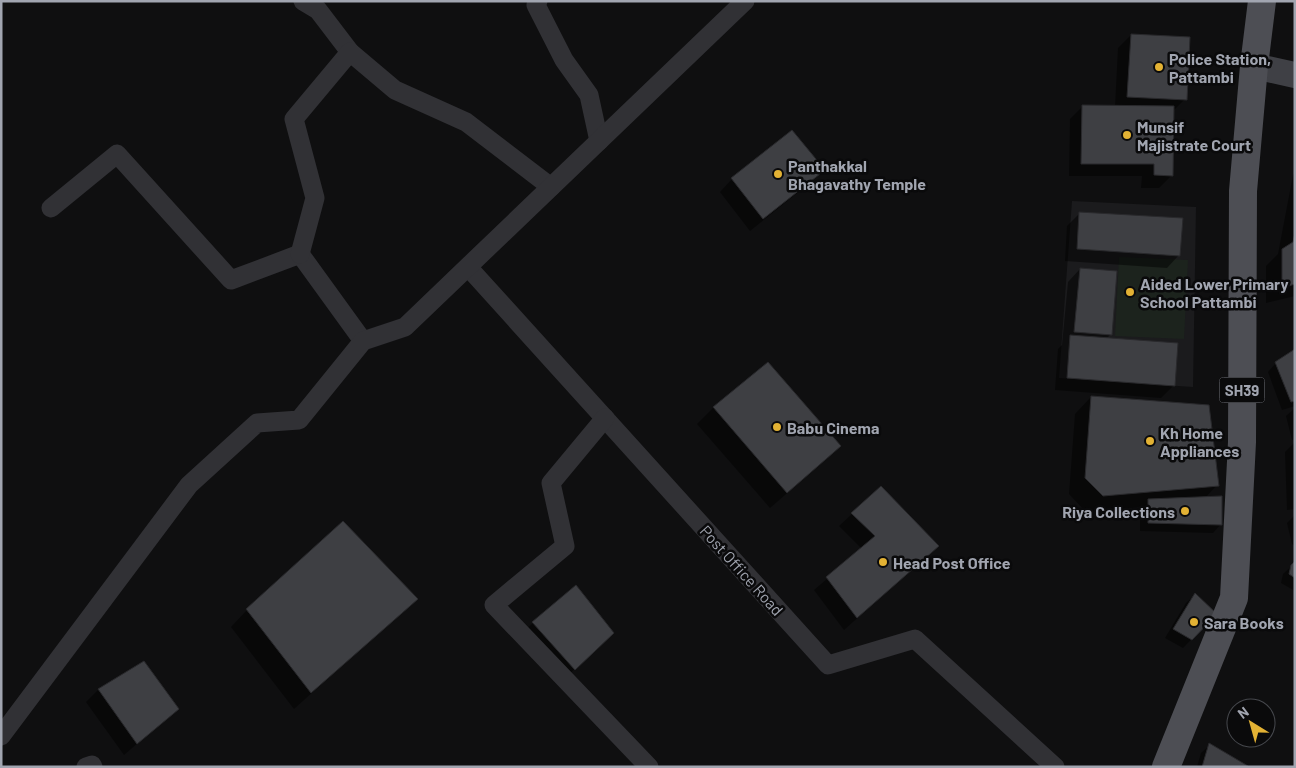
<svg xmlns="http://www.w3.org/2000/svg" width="1296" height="768" font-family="Barlow,sans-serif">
	<rect width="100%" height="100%" fill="#0f0f10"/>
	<polygon fill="#1b1b1d" points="1072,201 1196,207 1193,387 1059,378"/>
	<polygon fill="#1c231d" points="1119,257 1188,260 1184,339 1115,336"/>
	<g fill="#0007">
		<polygon points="1131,35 1185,99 1172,112 1172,175 1159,188 1141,188 1142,176 1069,176 1070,119 1082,107 1115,107 1118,48"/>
		<polygon points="824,170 811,182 750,231 720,192 732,179"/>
		<polygon points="1295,173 1295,296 1266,303 1266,266 1278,254 1293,175"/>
		<polygon points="1080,213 1179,255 1167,268 1065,261 1067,226"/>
		<polygon points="1080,269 1110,335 1106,339 1174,385 1161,398 1055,390 1058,349 1062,345 1068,282"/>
		<polygon points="1295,350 1295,406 1282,410 1268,372 1276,363"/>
		<polygon points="767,364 839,446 823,462 770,508 697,424 713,408"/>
		<polygon points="1091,397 1217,485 1205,498 1221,524 1213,533 1140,531 1140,509 1142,507 1086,512 1069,494 1075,414"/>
		<polygon points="1295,408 1295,439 1292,440 1286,416"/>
		<polygon points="1295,442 1295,509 1287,510 1285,452"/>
		<polygon points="852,514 938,546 844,630 814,590 862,549 839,526"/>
		<polygon points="1295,515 1295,546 1292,544 1287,523"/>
		<polygon points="1295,563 1295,591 1281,583 1283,574"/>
		<polygon points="1195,595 1215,615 1183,648 1165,638 1186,603"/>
		<polygon points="416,599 294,709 231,627 247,610"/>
		<polygon points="533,623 612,633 562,681 520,635"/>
		<polygon points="144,662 177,709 124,755 86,702 98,690"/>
		<polygon points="1210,745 1247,767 1197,767 1201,753"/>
	</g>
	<g fill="#3e3f43" stroke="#29292c">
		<polygon points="1131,34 1190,37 1187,100 1127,97"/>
		<polygon points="1082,105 1174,106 1173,176 1154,175 1154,164 1081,164"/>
		<polygon points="792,130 825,170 763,219 731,178"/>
		<polygon points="1079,212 1183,218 1180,256 1077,249"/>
		<polygon points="1295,233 1295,284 1282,288 1282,249 1293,242"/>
		<polygon points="1080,268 1117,271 1112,335 1074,332"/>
		<polygon points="1070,335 1178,343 1175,386 1067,378"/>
		<polygon points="1295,349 1295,401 1291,402 1275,362"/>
		<polygon points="768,362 841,446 787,493 713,407"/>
		<polygon points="1091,396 1209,405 1219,486 1103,496 1085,478"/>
		<polygon points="881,486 939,546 857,618 826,577 875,536 851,513"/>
		<polygon points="1222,496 1222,525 1148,523 1148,499"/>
		<polygon points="343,521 418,599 311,693 246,609"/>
		<polygon points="1295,561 1295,578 1289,574 1291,565"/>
		<polygon points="576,585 614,633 575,670 532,622"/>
		<polygon points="1195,593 1217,614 1192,640 1173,629"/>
		<polygon points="144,661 179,709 137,744 98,689"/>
		<polygon points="1209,743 1248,766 1248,767 1202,767"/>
	</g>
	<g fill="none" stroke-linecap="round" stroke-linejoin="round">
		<g stroke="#313135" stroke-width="19">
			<polyline points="303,1 318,10 350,52"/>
			<polyline points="538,1 536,5 564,60 589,95 599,141"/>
			<polyline points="51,208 117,154 231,280 300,254 363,341"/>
			<polyline points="300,254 315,198 294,119 350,52 395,90 466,122 551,187"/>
			<polyline points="468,267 828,665 915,639 1055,767"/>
			<polyline points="605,418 551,483 565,546 494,605 649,767"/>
			<polyline points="1,736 189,485 257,423 299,420 363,341 405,327 745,1"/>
			<polyline points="86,767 92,765 93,767"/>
		</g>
		<polyline stroke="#3f4045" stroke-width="26" points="1254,66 1295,75"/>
		<polyline stroke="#4d4e54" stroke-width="28" points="1166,767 1234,598 1242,442 1243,191 1254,66 1262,1"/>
	</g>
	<g fill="#e3b234" stroke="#0a0a0b" stroke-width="2">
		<circle cx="1159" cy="67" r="5"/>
		<circle cx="1127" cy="135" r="5"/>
		<circle cx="778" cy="174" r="5"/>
		<circle cx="1130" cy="292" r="5"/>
		<circle cx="777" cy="427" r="5"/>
		<circle cx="1150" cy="441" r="5"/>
		<circle cx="1185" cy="511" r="5"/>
		<circle cx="883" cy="562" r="5"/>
		<circle cx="1194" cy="622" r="5"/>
	</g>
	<g text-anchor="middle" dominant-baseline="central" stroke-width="5" stroke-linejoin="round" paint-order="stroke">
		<rect fill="#0a0a0b" stroke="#74767e" stroke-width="1" x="1219.5" y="377.5" width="45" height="25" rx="4"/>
		<g font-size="15" font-weight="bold" fill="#a1a5b0">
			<text x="1242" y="390">SH39</text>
		</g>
		<g font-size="16" font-weight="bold" fill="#a1a5b0" stroke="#0a0a0b" text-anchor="start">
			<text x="1169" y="58">Police Station,<tspan x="1169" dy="18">Pattambi</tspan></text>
			<text x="1137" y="126">Munsif<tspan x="1137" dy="18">Majistrate Court</tspan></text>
			<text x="788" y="165">Panthakkal<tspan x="788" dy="18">Bhagavathy Temple</tspan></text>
			<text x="1140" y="283">Aided Lower Primary<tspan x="1140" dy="18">School Pattambi</tspan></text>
			<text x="787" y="427">Babu Cinema</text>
			<text x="1160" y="432">Kh Home<tspan x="1160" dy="18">Appliances</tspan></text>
			<text x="1175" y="511" text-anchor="end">Riya Collections</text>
			<text x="893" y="562">Head Post Office</text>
			<text x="1204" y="622">Sara Books</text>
		</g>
		<g font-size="16" fill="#a1a5b0" stroke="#0a0a0b">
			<text transform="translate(742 570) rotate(48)">Post Office Road</text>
		</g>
	</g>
	<rect width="1296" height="768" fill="none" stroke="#a1a5b0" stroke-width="5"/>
	<g transform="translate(1251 723) rotate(323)"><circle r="24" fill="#0a0a0b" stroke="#46484d"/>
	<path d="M0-4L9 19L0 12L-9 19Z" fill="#e3b234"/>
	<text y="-8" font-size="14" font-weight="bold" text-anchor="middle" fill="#a1a5b0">N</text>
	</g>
</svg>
